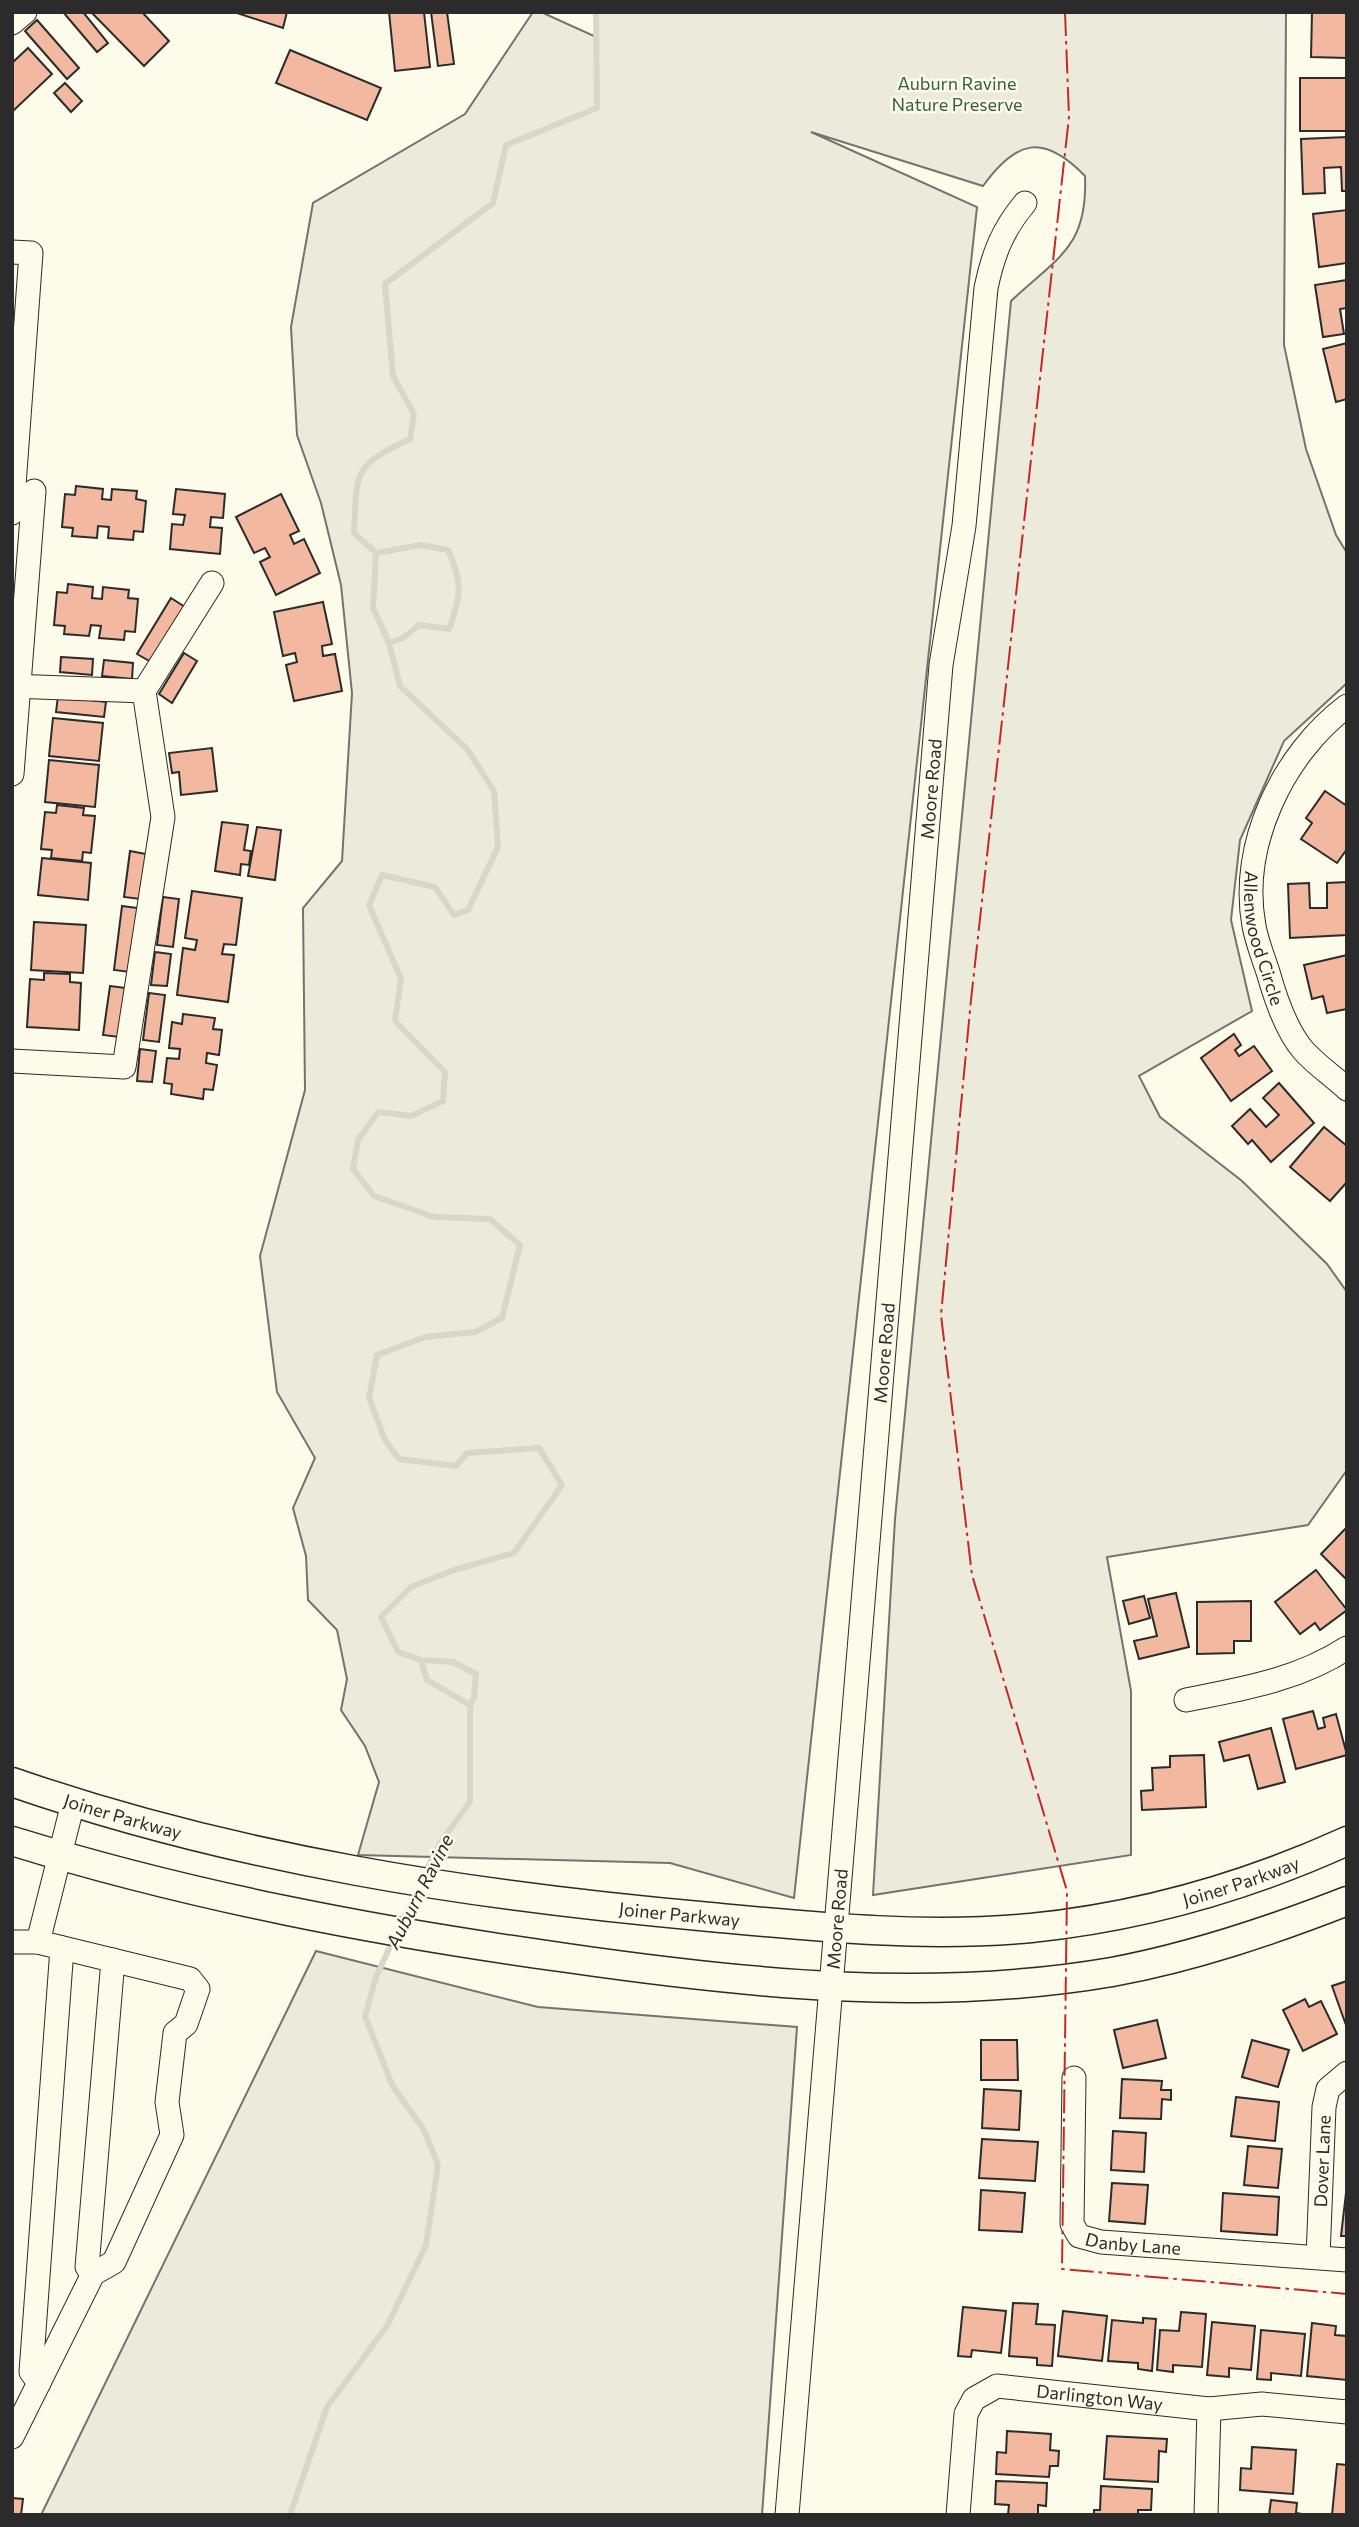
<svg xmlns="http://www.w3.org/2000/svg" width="1359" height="2527" font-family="Commissioner,sans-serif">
	<rect width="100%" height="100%" fill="#fdfbea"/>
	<g fill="#ecebdb" stroke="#74746e" stroke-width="2">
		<path d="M533 12H541L596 37V12H1286L1284 345 1306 449 1336 535 1347 553V683L1284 741 1240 840 1231 920 1252 1011 1139 1076 1160 1117 1242 1181 1327 1264 1347 1292V1470L1308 1525 1107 1557 1131 1691V1855L873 1895 895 1519 1011 301C1058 257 1088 247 1085 176 1043 133 1016 140 983 186L811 132 977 207 794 1898 670 1863 358 1855 379 1782 365 1746 341 1710 347 1679 337 1630 308 1600 306 1556 293 1508 315 1458 277 1392 260 1256 305 1090 303 908 342 861 352 693 341 585 321 503 297 435 291 327 313 203 465 114Z"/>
		<polygon points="316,1951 538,2007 797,2027 762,2515 41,2515"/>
	</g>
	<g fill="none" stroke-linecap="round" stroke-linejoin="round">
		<g stroke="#d8d7c9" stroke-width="6">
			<path d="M376 553 421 545 448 550C463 582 461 596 449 629L419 625 403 638 389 643"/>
			<polyline points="421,1660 453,1662 476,1674 474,1697 470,1705"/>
			<path d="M425 1873 440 1843 470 1802V1705L427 1680 421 1660 398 1652 381 1617 411 1587 454 1570 514 1553 562 1485 539 1448 467 1453 456 1466 399 1459 385 1440 369 1398 377 1355 425 1337 475 1332 502 1318 520 1245 490 1219 434 1217 374 1196 353 1169 358 1140 378 1112 411 1116 443 1101 445 1072 395 1021 401 979 369 905 382 875 435 887 454 915 468 910 498 847 494 791 467 749 400 686 389 643 373 608 376 553 354 533C357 472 352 466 410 439L414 414 393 376 385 284 493 203 506 145 597 108 596 12"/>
			<polyline points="401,1924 418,1889"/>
			<polyline points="290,2515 327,2407 387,2326 426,2245 438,2165 424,2130 392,2085 365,2016 376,1977 393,1940"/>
		</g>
	</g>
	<g fill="#f2b8a0" stroke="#2b2b2b" stroke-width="2">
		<polygon points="63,12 83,12 108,43 97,52"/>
		<polygon points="91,12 142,12 169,41 144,66"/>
		<polygon points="234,12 287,12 283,28"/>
		<polygon points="389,12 424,12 430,67 395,71"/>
		<polygon points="431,12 447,12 454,64 438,66"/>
		<polygon points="1312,12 1347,12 1347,58 1311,57"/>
		<polygon points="37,20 79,68 67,79 25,31"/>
		<polygon points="28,48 52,74 12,112 12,63"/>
		<polygon points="290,50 381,88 367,120 276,83"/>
		<rect x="1300" y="78" width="47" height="53"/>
		<polygon points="65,83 82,101 71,112 54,93"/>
		<polygon points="1347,137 1347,191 1342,191 1341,167 1324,168 1325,193 1303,194 1301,139"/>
		<polygon points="1347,210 1347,263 1319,267 1313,214"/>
		<polygon points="1347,280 1347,308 1340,309 1344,334 1323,337 1315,285"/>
		<polygon points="1347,343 1347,399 1336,402 1323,349"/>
		<polygon points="76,486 103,489 102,499 111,500 112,489 137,491 136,499 146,501 143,532 134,531 133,540 108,538 109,527 98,526 97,538 72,536 73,528 62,527 65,494 75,495"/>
		<polygon points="176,489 225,494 223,518 211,517 210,527 222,528 220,554 170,549 172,524 183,525 185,515 173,514"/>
		<polygon points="281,494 299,531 290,535 294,544 304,539 320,573 276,595 260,562 270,557 265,548 254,553 236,517"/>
		<polygon points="68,584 93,587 92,598 102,599 103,587 129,590 128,598 138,599 135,632 125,631 124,640 99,638 101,626 91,625 89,636 64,634 65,626 54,625 57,592 67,593"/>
		<polygon points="171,598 185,607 151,662 137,654"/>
		<polygon points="323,602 332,644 322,646 323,656 335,654 342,691 294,701 286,665 297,662 295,653 283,656 274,612"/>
		<polygon points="184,653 197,661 172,703 159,694"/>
		<polygon points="61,657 93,659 92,675 60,672"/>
		<polygon points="104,660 133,663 132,679 102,676"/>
		<polygon points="58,696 106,702 104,717 56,712"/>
		<polygon points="53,718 103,723 99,761 49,756"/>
		<polygon points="212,748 217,791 181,795 179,772 172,773 169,753"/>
		<polygon points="49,760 99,765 95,807 45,802"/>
		<polygon points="1325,791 1347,806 1347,849 1337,863 1301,839 1312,823 1306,818"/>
		<polygon points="57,805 84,808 83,815 95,816 91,853 83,852 82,861 51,858 52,850 41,849 45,812 56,813"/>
		<polygon points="222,822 248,825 244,850 251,851 249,865 241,864 240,875 215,871"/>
		<polygon points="257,827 281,830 275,880 248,876"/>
		<polygon points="130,851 146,854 140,899 124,897"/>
		<polygon points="42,858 91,863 88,900 38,895"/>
		<polygon points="1347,882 1347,935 1290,938 1288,884 1309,883 1310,908 1327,908 1327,883"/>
		<polygon points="192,891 242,898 236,945 224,944 222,954 234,955 228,1002 177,995 183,948 195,950 197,940 185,938"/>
		<polygon points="163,897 179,899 173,947 157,945"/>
		<polygon points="122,906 138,908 130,972 114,970"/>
		<polygon points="34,922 86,925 83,973 31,970"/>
		<polygon points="155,952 171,954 167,986 151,985"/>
		<polygon points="1347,955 1347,1009 1327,1013 1323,996 1312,999 1304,965"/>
		<polygon points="44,973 70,974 70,982 81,983 79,1030 27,1027 30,979 44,980"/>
		<polygon points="110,986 126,988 119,1037 103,1035"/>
		<polygon points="149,993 165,995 159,1042 143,1040"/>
		<polygon points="183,1014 215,1018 213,1029 222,1030 219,1055 207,1053 206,1063 217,1065 213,1090 204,1089 203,1099 171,1094 172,1084 164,1083 167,1058 179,1059 180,1049 169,1048 172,1022 182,1024"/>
		<polygon points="1234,1034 1241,1045 1235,1050 1239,1056 1254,1046 1272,1071 1231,1101 1201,1058"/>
		<polygon points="140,1049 156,1051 152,1082 137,1081"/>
		<polygon points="1279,1083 1314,1123 1271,1162 1252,1140 1248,1144 1232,1126 1250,1109 1266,1127 1279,1115 1263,1098"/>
		<polygon points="1324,1127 1347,1146 1347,1182 1330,1201 1290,1167"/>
		<polygon points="1347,1527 1347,1580 1321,1554"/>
		<polygon points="1316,1570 1347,1610 1320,1630 1315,1623 1300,1634 1275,1602"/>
		<polygon points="1176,1593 1189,1647 1139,1659 1134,1641 1157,1636 1148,1599"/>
		<polygon points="1144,1596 1150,1618 1129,1624 1123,1601"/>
		<polygon points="1251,1601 1251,1641 1234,1641 1234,1653 1197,1654 1197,1602"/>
		<polygon points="1313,1711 1318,1729 1325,1727 1323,1718 1336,1714 1347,1755 1296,1769 1283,1719"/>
		<polygon points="1271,1728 1285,1782 1258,1789 1249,1755 1224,1761 1219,1742"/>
		<polygon points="1204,1755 1206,1807 1142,1810 1141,1791 1153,1790 1152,1768 1170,1767 1170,1756"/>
		<polygon points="1347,1981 1347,2028 1332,1986"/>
		<polygon points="1305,1999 1309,2007 1321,2001 1337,2034 1303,2051 1283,2010"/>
		<polygon points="1157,2020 1166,2058 1123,2068 1114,2030"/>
		<polygon points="981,2040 1017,2040 1018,2080 981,2080"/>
		<polygon points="1252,2040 1289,2050 1278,2087 1242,2077"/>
		<polygon points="1122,2079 1162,2081 1161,2090 1171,2090 1171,2100 1162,2099 1161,2119 1120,2118"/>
		<polygon points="984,2089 1021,2091 1019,2130 982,2128"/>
		<polygon points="1236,2097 1279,2102 1275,2141 1231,2136"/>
		<polygon points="1113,2131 1146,2133 1144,2172 1111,2170"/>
		<polygon points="982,2139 1038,2142 1035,2181 979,2178"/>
		<polygon points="1248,2146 1282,2149 1278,2188 1244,2185"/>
		<polygon points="1112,2183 1148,2185 1145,2224 1109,2221"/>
		<polygon points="981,2190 1025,2193 1022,2232 979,2230"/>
		<polygon points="1223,2193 1279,2197 1277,2235 1221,2231"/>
		<polygon points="1346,2193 1347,2193 1347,2236 1341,2236"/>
		<polygon points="1013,2303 1038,2304 1036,2324 1055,2325 1052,2366 1037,2365 1037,2358 1009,2356"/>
		<polygon points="963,2307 1006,2311 1001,2353 972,2350 971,2357 958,2356"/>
		<polygon points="1063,2311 1107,2316 1102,2361 1058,2356"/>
		<polygon points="1181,2312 1206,2314 1202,2367 1173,2365 1173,2372 1157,2370 1160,2330 1179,2331"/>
		<polygon points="1143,2318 1156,2319 1152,2371 1138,2369 1138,2363 1108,2361 1112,2320 1143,2323"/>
		<polygon points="1212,2322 1255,2326 1251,2370 1229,2368 1229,2377 1207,2375"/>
		<polygon points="1312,2323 1336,2326 1335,2335 1347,2336 1347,2380 1307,2376"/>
		<polygon points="1261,2330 1305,2334 1301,2376 1271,2373 1271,2380 1257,2379"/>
		<polygon points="1007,2431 1051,2434 1050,2450 1059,2451 1058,2466 1050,2466 1049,2477 996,2474 997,2452 1006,2453"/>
		<polygon points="1107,2436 1167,2439 1166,2452 1159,2451 1158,2482 1104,2479"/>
		<polygon points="1252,2447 1296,2450 1293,2494 1240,2490 1241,2468 1251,2469"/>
		<polygon points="1337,2464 1347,2465 1347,2515 1332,2515"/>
		<polygon points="996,2481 1047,2483 1046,2506 1038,2505 1038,2515 1008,2515 1009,2505 995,2504"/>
		<polygon points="1101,2486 1152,2489 1151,2510 1138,2510 1138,2515 1094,2515 1094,2510 1100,2510"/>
		<polygon points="12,2498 23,2499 21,2515 12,2515"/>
		<polygon points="1271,2500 1297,2503 1296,2513 1308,2515 1269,2515"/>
	</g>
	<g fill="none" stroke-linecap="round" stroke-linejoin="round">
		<defs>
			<g id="minor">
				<polyline points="12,23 25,12"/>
				<polyline points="12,252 31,253 12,513"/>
				<polyline points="12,686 144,691 163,817 124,1067 12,1061"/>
				<polyline points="144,691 212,583"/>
				<path id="s1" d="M1347 706C1283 754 1239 845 1254 926 1257 942 1263 957 1268 972 1275 997 1286 1030 1303 1050 1315 1064 1333 1076 1347 1089"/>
				<polyline points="12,774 34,491"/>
				<path d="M1186 1700C1242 1689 1298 1680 1347 1648"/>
				<polyline points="12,1942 38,1942 190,1979 198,1989 186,2024 175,2033 167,2102 172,2135 114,2262 93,2274 12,2437"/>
				<polyline points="38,1942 73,1803"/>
				<path id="s2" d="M1074 2078 1072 2224 1079 2236 1101 2242 1347 2260"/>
				<path id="s3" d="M1318 2257 1324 2107 1328 2089 1347 2073"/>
				<polyline points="93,2274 87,2267 113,1960"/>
				<polyline points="39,2383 31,2372 62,1948"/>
				<path id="s4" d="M787 2515 941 665 964 526 986 288C993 254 1003 229 1025 203"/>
				<path id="s5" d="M958 2515 966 2414 974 2399 997 2386 1209 2409 1262 2404 1347 2412"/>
				<polyline points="1206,2515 1209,2409"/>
			</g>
			<g id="major">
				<path id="s6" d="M12 1782C238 1860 473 1896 710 1917 817 1927 924 1938 1031 1928 1139 1917 1248 1886 1347 1841"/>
				<path d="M12 1841C194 1897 379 1932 567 1958 747 1984 931 2003 1112 1972 1193 1957 1270 1931 1347 1901"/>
			</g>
		</defs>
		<use href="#minor" stroke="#2b2b2b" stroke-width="25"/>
		<use href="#major" stroke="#2b2b2b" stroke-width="31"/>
		<use href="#minor" stroke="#fdfbea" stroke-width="23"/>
		<use href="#major" stroke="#fdfbea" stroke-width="28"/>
		<polyline stroke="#c62828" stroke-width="2" stroke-dasharray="24 5 3.5 5" stroke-linecap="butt" points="1065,12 1069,117 971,1000 941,1315 972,1575 1067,1891 1062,2269 1347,2294"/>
	</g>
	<g text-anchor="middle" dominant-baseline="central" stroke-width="5" stroke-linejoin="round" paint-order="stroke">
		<g font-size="18" fill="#34623c" stroke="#fdfbea">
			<text x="957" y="83">Auburn Ravine<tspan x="957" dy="21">Nature Preserve</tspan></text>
		</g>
		<g font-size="18" fill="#2b2b2b" stroke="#fdfbea">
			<text stroke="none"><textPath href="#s4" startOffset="1732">Moore Road</textPath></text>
			<text stroke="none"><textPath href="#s1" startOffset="264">Allenwood Circle</textPath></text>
			<text stroke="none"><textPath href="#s4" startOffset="1166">Moore Road</textPath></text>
			<text stroke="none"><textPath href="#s6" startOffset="116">Joiner Parkway</textPath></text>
			<text stroke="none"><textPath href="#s6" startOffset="1250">Joiner Parkway</textPath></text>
			<text stroke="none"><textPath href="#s6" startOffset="682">Joiner Parkway</textPath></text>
			<text stroke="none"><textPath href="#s4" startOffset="598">Moore Road</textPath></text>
			<text stroke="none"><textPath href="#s3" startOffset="96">Dover Lane</textPath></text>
			<text stroke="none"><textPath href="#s2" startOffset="215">Danby Lane</textPath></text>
			<text stroke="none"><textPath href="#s5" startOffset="248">Darlington Way</textPath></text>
		</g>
		<g font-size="19" font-style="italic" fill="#2b2b2b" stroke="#fdfbea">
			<text transform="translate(419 1891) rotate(-63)">Auburn Ravine</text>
		</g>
	</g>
	<rect width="1359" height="2527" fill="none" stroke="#2b2b2b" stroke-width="28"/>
</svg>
